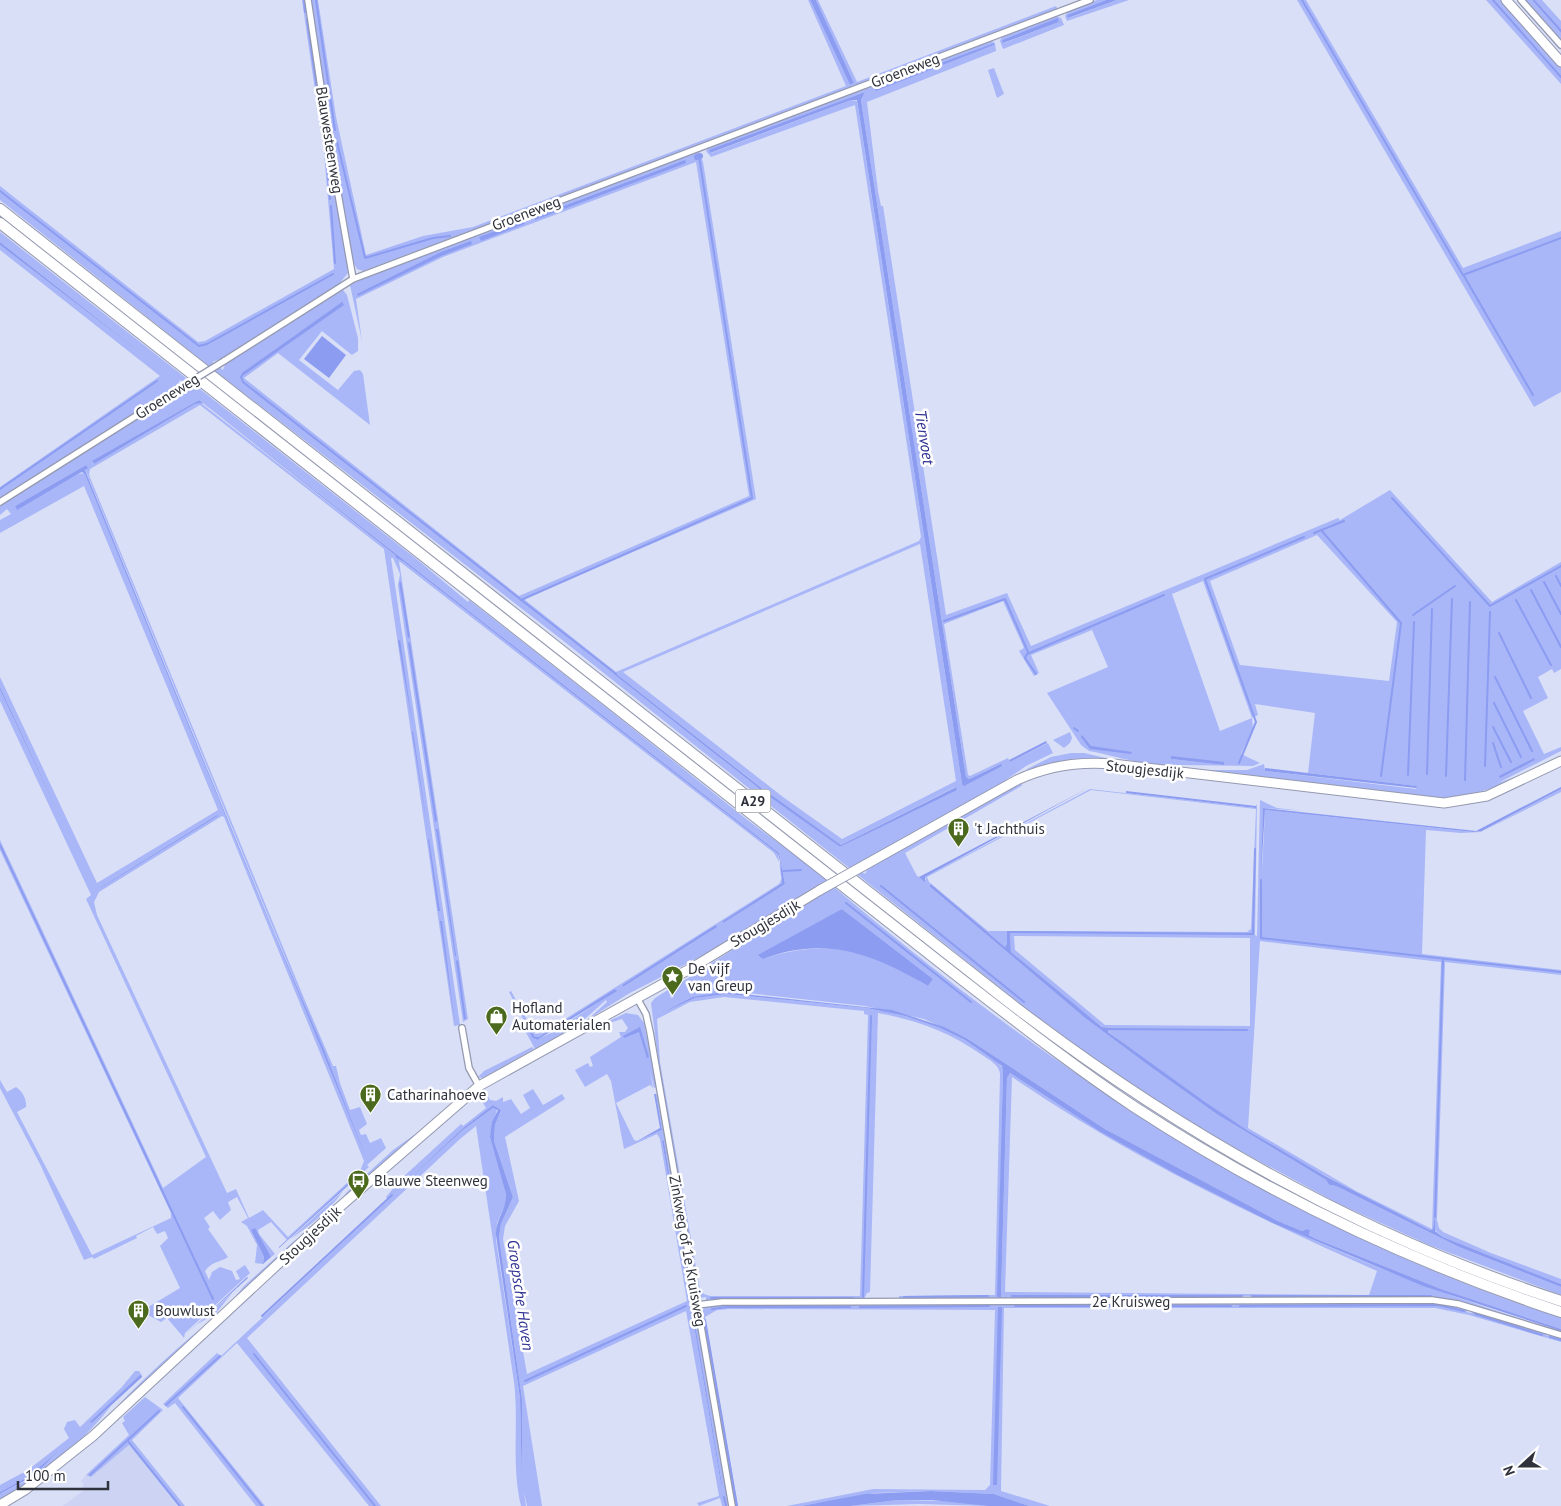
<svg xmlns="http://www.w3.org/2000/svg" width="1561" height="1506" font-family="'PT Sans',sans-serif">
	<rect width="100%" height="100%" fill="#d9dff7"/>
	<polygon fill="#cdd4f3" points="129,1445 177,1506 63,1506 84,1490 82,1487 84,1485 81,1481 86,1475 91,1477"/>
	<g fill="#a9b7f8" fill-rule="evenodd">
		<path d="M302 0H306L348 273 338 285 223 358 212 362 223 370 226 362 343 290 347 295 358 338V351L352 355 322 331 299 360 338 390 354 371 360 370 363 374 370 425 278 353 244 378 519 596 749 496 696 162 443 257 356 299 378 452 362 341 350 285 366 277 699 151 703 162 756 499 526 598 525 600 616 672 919 541 921 537 855 105 711 157 706 151 708 148 990 40 995 43 996 51 867 102 878 191 881 206H883L946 615 1007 593 1031 646 1338 518 1340 520 1390 490 1492 602 1561 562V669L1554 673 1552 669 1538 677 1548 698 1523 711 1544 754 1561 747V751L1498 783 1532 771C1495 788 1470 799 1427 798L1195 770H1247L1264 764 1265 771 1416 789V786L1308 773 1315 713 1255 704 1258 715 1252 718 1253 729 1241 754 1260 763 1253 766 1183 765C1161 771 1113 755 1089 751L1081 745 1047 693 1108 667 1092 630 1031 655 1039 673 1034 676 1019 651 1024 648 1003 601 944 624 968 775 970 776 1008 758 1010 762 1048 743 1053 753 1026 766 1003 782 854 866 865 874 868 868 1020 784 1023 785 905 853 917 876 926 880 925 877 1090 789 1255 808 1257 804 1255 935 1257 936 1260 800 1277 808 1304 811 1263 808 1262 872 1265 810 1473 832 1483 831 1561 789V792L1481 832 1461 833 1426 830 1422 954 1561 970V975L1445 962 1437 1220 1439 1228 1443 1232 1491 1253 1561 1279V1284L1443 1237 1435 1230V1216L1433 1229 1430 1230C1368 1199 1306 1167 1247 1130 1163 1078 1086 1015 1011 952L1010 931 1007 932V944L1005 947 931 884 929 886 1085 1018 1152 1068 1218 1115 1326 1180 1329 1185 1336 1186 1459 1247 1561 1287V1295L1429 1245 1337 1203 1213 1136 1129 1084 1028 1010 561 639 219 374 0 200V186L198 342 205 341 334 269 324 153ZM994 43V45L876 90ZM865 92 861 100 966 777 969 779 1000 764 962 784 857 101 851 100 711 153 709 151ZM685 160 535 219 534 217ZM1317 535 1397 622 1389 681 1240 665 1210 581ZM920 544 956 781 842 839 783 797 623 672ZM1203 581 1252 718 1220 731 1172 594ZM615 673 780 802 841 845 955 787 957 789 840 847 753 784ZM1171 757 1224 763V765L1171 759ZM1091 790 1256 809 1251 929 1247 932 988 931 929 882 927 877ZM1014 936 1250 938V1026L1105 1025 1015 950ZM1260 941 1441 962 1432 1229 1356 1191 1248 1128Z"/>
		<polygon points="310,0 318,0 336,117 366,255 423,236 473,227 846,86 808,0 810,0 850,85 854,83 816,0 818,0 857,82 1056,6 1058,10 363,271 357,269 353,262 332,142"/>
		<polygon points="1097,0 1106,0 1067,15 1069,18 1117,0 1129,0 1067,21 1065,16 1068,11"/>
		<polygon points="1297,0 1306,0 1463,268 1561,231 1561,392 1534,407"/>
		<polygon points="1486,0 1502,0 1561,67 1561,84"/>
		<polygon points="1524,0 1532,0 1561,33 1561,41"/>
		<polygon points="1535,0 1542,0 1561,21 1561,29"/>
		<path d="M1056 16 1061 18 1064 25 1003 49 1000 41 1002 36ZM1058 19 1059 22 1004 43 1002 40Z"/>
		<polygon points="994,68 1004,94 997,98 988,70"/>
		<path d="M0 232 419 561 468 602 469 600 524 643C598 701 671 759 745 818 775 841 806 862 834 887 1053 1073 1286 1229 1561 1318V1329L1441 1289 1314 1238 1309 1235 1310 1230 1307 1229 1302 1231 1278 1221 1105 1129 968 1039 924 1019 865 1006 738 992 692 997 658 1015 695 998 727 994 866 1008 905 1016 940 1028 965 1040 998 1063 1002 1067 1003 1073 998 1297 1001 1296 1007 1078 1010 1073C1180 1187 1365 1273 1561 1331V1334L1460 1303 1246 1296 899 1300V1296L995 1295 1000 1074C999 1064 989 1060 982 1055 950 1032 916 1020 878 1013L870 1292 867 1293 864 1299 716 1301 706 1300V1297L700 1298 662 1090 651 1003 655 998 668 990 671 998 674 997 669 990 824 892 816 887 711 951 628 994 587 1020 607 1002 606 1000 577 1026 535 1049 522 1025 525 1023 509 992 511 991 535 1034 543 1033 779 884C785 875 779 859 773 852L399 561 468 1019 463 1022 398 586 400 574 393 558H391L460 1025 454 1026 384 549 200 405 90 469 89 475 306 1003 333 1066H336L340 1083 350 1110 360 1107 367 1124 359 1130 361 1135 366 1134 370 1143 381 1138 386 1148 367 1165 369 1167 287 1240 271 1222 258 1230 259 1234 275 1254 271 1257 251 1230 264 1257 263 1264 255 1263 257 1245 247 1226 241 1222 248 1218 237 1197 228 1202 231 1210 220 1220 213 1211 204 1218 210 1227 208 1229 228 1257C219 1263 212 1261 205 1271L209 1280 212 1272 220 1267 232 1271 236 1280 240 1279 236 1271 245 1265 250 1273 185 1333 184 1338 167 1318 161 1322 148 1315 145 1309 180 1288 160 1246 168 1238 165 1231 157 1234 153 1227 136 1236 137 1238 94 1259 92 1257 84 1260 40 1164 0 1088V1080L7 1092 16 1087C22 1091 27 1099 26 1107L17 1112 92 1255 171 1218V1213L0 850V840L163 1188 206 1157 86 899 91 895 0 701V690L92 885 0 687V677L97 883 218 810 84 486 0 533V520L11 514 7 509 0 515V505L179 392 189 388 180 380 176 388 0 499V487L160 376 0 250V245L164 371 0 242ZM199 400 779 853 785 884 723 921 782 883 778 854 404 562 396 558 395 555 201 403 195 404 94 464 92 462ZM86 465 87 468 85 469 367 1157 85 473 78 474 17 509 15 506ZM217 815 218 816 101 888V887ZM222 816 224 817 364 1161 360 1171 288 1237 263 1210 249 1218 236 1189 227 1193 97 915 94 902 99 892ZM842 909 933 979 928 986C916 980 904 971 891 965 850 944 805 944 763 959ZM717 927 623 987 622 985ZM616 989V991L553 1032 536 1040 529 1026 535 1037H539ZM724 997 864 1011V1014L868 1015 860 1296H710L704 1294 700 1290 660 1062 657 1019 690 1002ZM1012 1077C1126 1155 1251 1215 1377 1271L1369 1295 1005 1292Z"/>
		<polygon points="1070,732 1072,738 1070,743 1064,748 1053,740"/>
		<polygon points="1071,753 1084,753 1123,762 1048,765 1025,770 1051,757"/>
		<path d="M626 1013 638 1015 644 1023 657 1087 654 1088 650 1070 653 1088 650 1085 616 1103 634 1140 637 1141 662 1130 656 1094 658 1095 729 1505 726 1506 724 1497 725 1506H722L720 1498 699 1506 697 1503 719 1496 686 1311 523 1386 542 1506H527L524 1492 526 1506H521C511 1465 519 1423 514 1382L476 1126 460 1139 247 1338 381 1506H369L237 1343 178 1398 265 1506H256L175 1403 168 1408 163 1404 217 1353 221 1356 388 1200 386 1197 402 1178 461 1124 463 1126 486 1108 477 1093 484 1089 490 1100 496 1101 503 1097V1102L511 1099 521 1114 530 1108 523 1095 533 1089 543 1105 562 1094 565 1099 505 1137 519 1201 505 1226 503 1239 527 1374 687 1301 660 1139 657 1134 624 1149 611 1081 607 1074 585 1087 575 1070 588 1063 590 1067 593 1066 590 1057 621 1037 619 1032H625L628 1028 622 1019 596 1027ZM493 1105 501 1110 495 1125 494 1141 513 1197 501 1224 499 1237 522 1399V1487L520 1398 496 1240 497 1223 507 1200 504 1181 490 1137 497 1109 493 1108 463 1130 391 1196 463 1128ZM662 1141H664L689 1296ZM690 1301 722 1484H721Z"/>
		<polygon points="532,1047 534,1049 483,1078 478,1077 484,1071"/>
		<polygon points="414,1135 414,1136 342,1200 346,1193 393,1150"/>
		<path d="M343 1191C330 1210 310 1226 290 1239Z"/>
		<polygon points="303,1236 229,1305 243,1287 294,1241"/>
		<polygon points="233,1292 216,1313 198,1324"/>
		<polygon points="1430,1301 1466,1308 1467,1312 1471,1313 1474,1310 1546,1333 1547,1336 1550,1334 1561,1337 1561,1342 1469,1315 1435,1308 1004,1308 1001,1491 1050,1506 1029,1506 994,1494 931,1491 875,1493 801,1506 787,1506 873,1489 985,1490 990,1485 995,1310 731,1309 717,1310 705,1317 738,1506 734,1506 701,1312 705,1307 720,1304 1233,1302 1234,1305 1237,1303"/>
		<path d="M206 1326 112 1413C117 1403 196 1329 206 1326Z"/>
		<path d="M135 1371H139L141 1374 91 1422 92 1423 111 1406C81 1444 42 1477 0 1500V1494L27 1480 58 1453 26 1478 0 1492V1485L28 1470 69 1438 64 1429 67 1422 75 1420 80 1427 121 1388Z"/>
		<polygon points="145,1397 163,1410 132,1440 185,1506 178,1506 129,1445 91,1477 86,1475 129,1435 122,1423 125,1421 123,1417"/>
		<polygon points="898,1500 954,1501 988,1506 919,1504 850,1506"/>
	</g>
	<g fill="#8c9cf1">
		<polygon points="810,0 816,0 854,83 850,85"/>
		<polygon points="1106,0 1117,0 1068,18 1067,15"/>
		<polygon points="1532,0 1535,0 1561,29 1561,33"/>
		<polygon points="1058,18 1059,22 1003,43 1002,40"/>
		<polygon points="994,43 994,45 876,91 875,88"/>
		<polygon points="865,92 861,100 966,777 969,779 1001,764 1002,766 964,786 962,784 857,100 851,100 710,153 709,150"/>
		<polygon points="685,160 686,163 535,220 534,217"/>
		<polygon points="523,221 525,224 481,241 479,237"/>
		<polygon points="471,241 472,244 441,256 358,296 357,294 441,252"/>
		<polygon points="0,242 164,371 0,245"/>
		<polygon points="342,302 344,305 244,375 242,373"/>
		<polygon points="322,336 346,355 329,378 304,359"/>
		<polygon points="199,400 779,853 785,884 723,923 723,921 782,883 780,861 778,854 404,562 396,558 395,555 203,403 195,404 94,464 92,461"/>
		<polygon points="86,465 88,468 85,470 274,933 324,1050 366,1157 85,474 82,472 78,474 17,510 15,506"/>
		<polygon points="399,582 401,582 410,637 408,638"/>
		<polygon points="400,640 413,727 398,641"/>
		<polygon points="410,642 437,821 435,822 408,643"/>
		<polygon points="615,673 763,789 841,845 956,787 957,790 840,847 766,794 614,674"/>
		<polygon points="0,687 92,885 0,690"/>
		<polygon points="413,731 428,832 412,732"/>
		<polygon points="1082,735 1091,746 1132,752 1131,754 1090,749 1081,737"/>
		<polygon points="1046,741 1047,743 1010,762 1009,760"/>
		<polygon points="1171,756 1224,762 1224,765 1171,759"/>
		<polygon points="1534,758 1535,760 1500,778 1499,776"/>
		<polygon points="1265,768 1417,786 1416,788 1265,771"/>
		<polygon points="1090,787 925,877 925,882 919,877"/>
		<polygon points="1561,787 1561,789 1482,831 1473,832 1265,810 1261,872 1263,808 1476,831"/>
		<polygon points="1126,791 1256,806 1256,808 1126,793"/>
		<polygon points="217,815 218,816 101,888 101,887"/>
		<polygon points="436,829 438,829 456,956 455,956"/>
		<polygon points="428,839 429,839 440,911 438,911"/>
		<polygon points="931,884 1005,947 1007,944 1007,931 1010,931 1011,952 1102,1027 1108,1028 1108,1032 1205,1102 1247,1130 1327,1177 1430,1230 1433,1229 1435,1215 1435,1231 1443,1237 1561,1284 1561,1287 1459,1247 1336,1186 1329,1185 1326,1180 1218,1115 1152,1068 1085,1018 929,886"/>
		<path d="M842 909 933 979 928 986C874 954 825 935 763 959L758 955Z"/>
		<polygon points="440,921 442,921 455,1024"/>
		<polygon points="716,925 717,927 623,987 622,985"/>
		<polygon points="458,960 466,1019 464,1019 456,961"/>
		<polygon points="615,989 617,991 537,1040 532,1037 528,1026 535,1037 539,1037"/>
		<polygon points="724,992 892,1010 944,1027 968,1039 1105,1129 1278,1221 1302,1231 1307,1229 1310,1230 1309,1235 1314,1238 1441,1289 1561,1329 1561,1331 1423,1286 1273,1223 1178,1175 1101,1132 1010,1073 1007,1078 1001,1297 997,1297 1003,1073 1002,1066 965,1040 940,1028 905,1016 866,1008 727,994 695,998 658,1015 692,997"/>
		<polygon points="640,1027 649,1057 647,1058 639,1032 624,1038 623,1036"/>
		<polygon points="654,1094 656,1094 662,1130 637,1141 660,1128"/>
		<path d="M493 1105 501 1110 495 1125 494 1141 513 1197 501 1224 499 1237 522 1399V1488L520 1398 496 1235C495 1220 507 1209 506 1194L490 1137 492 1122 498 1110 493 1108 463 1130 391 1196 463 1128Z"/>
		<polygon points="662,1141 664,1141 689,1297"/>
		<polygon points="363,1170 364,1171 279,1248 279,1247"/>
		<polygon points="255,1228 271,1257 263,1264 264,1257 251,1230"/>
		<polygon points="247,1277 248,1278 186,1334"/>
		<polygon points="690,1301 691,1301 722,1484 721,1484"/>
		<polygon points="998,1307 1002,1307 997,1485 993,1485"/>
		<polygon points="141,1374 142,1377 92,1423 90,1422"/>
		<polygon points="58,1452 33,1476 0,1494 0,1492 26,1478"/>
		<polygon points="931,1491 994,1494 1029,1506 988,1506 932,1500 898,1500 850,1506 801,1506 865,1494"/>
	</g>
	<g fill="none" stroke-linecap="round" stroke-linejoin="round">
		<g stroke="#8c9cf1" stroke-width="2">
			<polyline points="304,0 305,12"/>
			<polyline points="316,0 335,130"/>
			<polyline points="1302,0 1463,275 1561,238"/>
			<polyline points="1493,0 1561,77"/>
			<polyline points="307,20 317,89"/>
			<polyline points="318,96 323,133"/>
			<polyline points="325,141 330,199"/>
			<polyline points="337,142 365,258 433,238 450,236"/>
			<polyline points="0,191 199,346 207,344 333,274"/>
			<polyline points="331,206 335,263"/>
			<polyline points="1464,276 1533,395"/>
			<polyline points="243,374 241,377 243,382 616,674"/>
			<polyline points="0,489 157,381"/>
			<polyline points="1392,498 1490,606 1561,566"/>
			<polyline points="1321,530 1401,623 1381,776"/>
			<polyline points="1314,533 1344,521"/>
			<polyline points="1556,576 1561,586"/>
			<polyline points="1544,582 1561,614"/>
			<polyline points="1531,590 1561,647"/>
			<polyline points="521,600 752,498 699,156"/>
			<polyline points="1516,600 1551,665"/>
			<polyline points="1413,615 1455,586"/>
			<polyline points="944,621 1005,599 1028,652"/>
			<polyline points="1499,633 1531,698"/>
			<polyline points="1036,674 1025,658 1027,654 1164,595"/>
			<polyline points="1495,677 1532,751"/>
			<polyline points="1494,703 1521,757"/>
			<polyline points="1493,727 1511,762"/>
			<polyline points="1074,728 1078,731"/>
			<polyline points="1493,743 1501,767"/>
			<polyline points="1239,763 1256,722 1205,579 1304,537"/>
			<polyline points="1485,766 1490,612"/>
			<polyline points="1427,774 1432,609"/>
			<polyline points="1408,775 1414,622"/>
			<polyline points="1446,776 1452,599"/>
			<polyline points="1465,780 1470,602"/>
			<polyline points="0,845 213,1299"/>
			<polyline points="783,871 801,870"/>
			<polyline points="1261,880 1261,938 1561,972"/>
			<polyline points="881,886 1024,1002"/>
			<polyline points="846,903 971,1002"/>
			<polyline points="1009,932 1253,934"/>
			<polyline points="1253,934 1255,849"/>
			<polyline points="1106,1029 1247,1030"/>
			<polyline points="1435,1217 1443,959"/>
			<polyline points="1012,1296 1242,1296"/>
			<polyline points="1252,1296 1431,1296"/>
			<polyline points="863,1297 871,1016"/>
			<polyline points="904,1297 988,1296"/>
			<polyline points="711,1298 853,1298"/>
			<polyline points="1015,1306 1231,1306"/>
			<polyline points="1240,1306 1438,1305 1464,1311"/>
			<polyline points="860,1307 989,1306"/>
			<polyline points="712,1309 727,1307 850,1307"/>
			<polyline points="1475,1314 1542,1335"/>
			<polyline points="262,1316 392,1195"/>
			<polyline points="705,1320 737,1506"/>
			<polyline points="1550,1337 1561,1340"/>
			<polyline points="254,1354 375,1506"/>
			<polyline points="525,1381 686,1306"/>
			<polyline points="166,1405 220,1356"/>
			<polyline points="183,1407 262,1506"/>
			<polyline points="128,1441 180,1506"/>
			<polyline points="90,1475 159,1411"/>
			<polyline points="724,1497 726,1506"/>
		</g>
		<polyline stroke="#8c9cf1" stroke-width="6" points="697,157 700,156"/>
		<defs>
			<g id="street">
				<polyline points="308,0 330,148 353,279"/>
				<polyline points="1521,0 1561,45"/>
				<polyline points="224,361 353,279 1090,0"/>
				<polyline points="0,502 177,390"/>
				<polyline points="637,998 646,1014 650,1032 732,1506"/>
				<polyline points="462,1028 469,1068 479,1086"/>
				<polyline points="697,1305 722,1302 1432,1300 1458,1304 1561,1335"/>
			</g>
			<g id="secondary">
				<polyline points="1506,0 1561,62"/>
				<path d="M863 866 1017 780C1047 766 1079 761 1113 764L1444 803 1487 796 1561 761"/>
				<polyline points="0,1505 25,1490 93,1436 335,1211 479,1086 695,966 820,890"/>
			</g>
			<g id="highway">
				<path d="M0 209 1006 1000C1174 1130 1358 1235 1561 1301"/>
				<path d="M0 223 960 978C1017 1022 1073 1066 1133 1106 1266 1193 1410 1262 1561 1312"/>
			</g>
		</defs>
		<use href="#street" stroke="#9499af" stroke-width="8"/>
		<use href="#secondary" stroke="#9499af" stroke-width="11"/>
		<use href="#highway" stroke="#9499af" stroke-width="12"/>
		<use href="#street" stroke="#fff" stroke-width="5.5"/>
		<use href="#secondary" stroke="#fff" stroke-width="9"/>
		<use href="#highway" stroke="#fff" stroke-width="10"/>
		<defs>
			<polyline id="street-bridge" points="177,390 224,361"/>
			<polyline id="secondary-bridge" points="820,890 863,866"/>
		</defs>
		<use href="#street-bridge" stroke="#9499af" stroke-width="8" stroke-linecap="butt"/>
		<use href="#secondary-bridge" stroke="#9499af" stroke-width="11" stroke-linecap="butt"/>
		<use href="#street-bridge" stroke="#fff" stroke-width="5.5"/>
		<use href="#secondary-bridge" stroke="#fff" stroke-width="9"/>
	</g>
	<defs>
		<symbol id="building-pin" viewBox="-11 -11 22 30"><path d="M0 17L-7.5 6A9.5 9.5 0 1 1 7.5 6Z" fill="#4c6a1e" stroke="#fff"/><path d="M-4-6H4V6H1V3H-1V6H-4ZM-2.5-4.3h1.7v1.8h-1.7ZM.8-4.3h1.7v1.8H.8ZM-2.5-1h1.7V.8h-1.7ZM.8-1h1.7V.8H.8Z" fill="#fff"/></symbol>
		<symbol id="sight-pin" viewBox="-11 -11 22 30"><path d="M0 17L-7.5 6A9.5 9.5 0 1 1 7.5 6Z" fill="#4c6a1e" stroke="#fff"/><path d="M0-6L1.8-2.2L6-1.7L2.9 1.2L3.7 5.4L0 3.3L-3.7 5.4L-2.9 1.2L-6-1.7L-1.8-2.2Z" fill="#fff"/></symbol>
		<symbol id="shop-pin" viewBox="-11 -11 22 30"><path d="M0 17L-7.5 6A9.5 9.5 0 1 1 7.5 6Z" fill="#4c6a1e" stroke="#fff"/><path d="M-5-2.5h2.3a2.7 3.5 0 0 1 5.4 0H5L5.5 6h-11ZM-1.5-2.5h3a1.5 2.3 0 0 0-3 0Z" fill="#fff"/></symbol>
		<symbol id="bus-pin" viewBox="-11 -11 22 30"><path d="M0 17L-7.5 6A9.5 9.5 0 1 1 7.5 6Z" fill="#4c6a1e" stroke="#fff"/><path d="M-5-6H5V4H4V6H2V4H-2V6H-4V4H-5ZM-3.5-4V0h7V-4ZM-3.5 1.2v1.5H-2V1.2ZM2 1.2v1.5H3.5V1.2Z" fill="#fff"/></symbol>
	</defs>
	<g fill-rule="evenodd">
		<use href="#building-pin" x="946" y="816" width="25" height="34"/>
		<use href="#sight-pin" x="660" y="964" width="25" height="34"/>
		<use href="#shop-pin" x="484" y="1004" width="25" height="34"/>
		<use href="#building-pin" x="358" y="1082" width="25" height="34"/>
		<use href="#bus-pin" x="346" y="1168" width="25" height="34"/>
		<use href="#building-pin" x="126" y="1298" width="25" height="34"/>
	</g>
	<g text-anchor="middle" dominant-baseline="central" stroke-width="5" stroke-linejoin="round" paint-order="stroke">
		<rect fill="#fff" stroke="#6d6f76" stroke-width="1" x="735.5" y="789.5" width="35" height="23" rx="4"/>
		<g font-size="14" font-weight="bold" fill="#2f313b">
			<text x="753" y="801">A29</text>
		</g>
		<g font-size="15" fill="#2f313b" stroke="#fff">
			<text transform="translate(905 70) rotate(-21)">Groeneweg</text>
			<text transform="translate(330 140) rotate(81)">Blauwesteenweg</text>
			<text transform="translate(526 213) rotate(-21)">Groeneweg</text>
			<text transform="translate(167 396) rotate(-32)">Groeneweg</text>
			<text transform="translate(1145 769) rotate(6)">Stougjesdijk</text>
			<text transform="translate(765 923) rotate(-31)">Stougjesdijk</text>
			<text transform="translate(310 1235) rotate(-43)">Stougjesdijk</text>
			<text transform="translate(688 1251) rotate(80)">Zinkweg of 1e Kruisweg</text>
			<text x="1131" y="1301">2e Kruisweg</text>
		</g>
		<g font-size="15" fill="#2f313b" stroke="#fff" text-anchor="start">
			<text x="974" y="828">'t Jachthuis</text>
			<text x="688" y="968">De vijf<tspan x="688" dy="17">van Greup</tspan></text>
			<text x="512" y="1007">Hofland<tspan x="512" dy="17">Automaterialen</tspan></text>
			<text x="387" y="1094">Catharinahoeve</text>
			<text x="374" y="1180">Blauwe Steenweg</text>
			<text x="155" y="1310">Bouwlust</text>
		</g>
		<g font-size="16" font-style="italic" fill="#2e3191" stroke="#fff">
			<text transform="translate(925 437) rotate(81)">Tienvoet</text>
			<text transform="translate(521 1295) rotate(82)">Groepsche Haven</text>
		</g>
	</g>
	<g transform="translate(1521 1466) rotate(249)" stroke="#ffffff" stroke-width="4" paint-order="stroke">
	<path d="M0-4L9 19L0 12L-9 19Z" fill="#2f313b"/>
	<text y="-8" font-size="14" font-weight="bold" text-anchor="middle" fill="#2f313b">N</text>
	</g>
	<path d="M18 1481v8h90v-8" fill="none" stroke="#2f313b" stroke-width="2.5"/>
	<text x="25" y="1481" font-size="15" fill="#2f313b" stroke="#ffffff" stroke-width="4" paint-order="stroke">100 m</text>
</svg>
